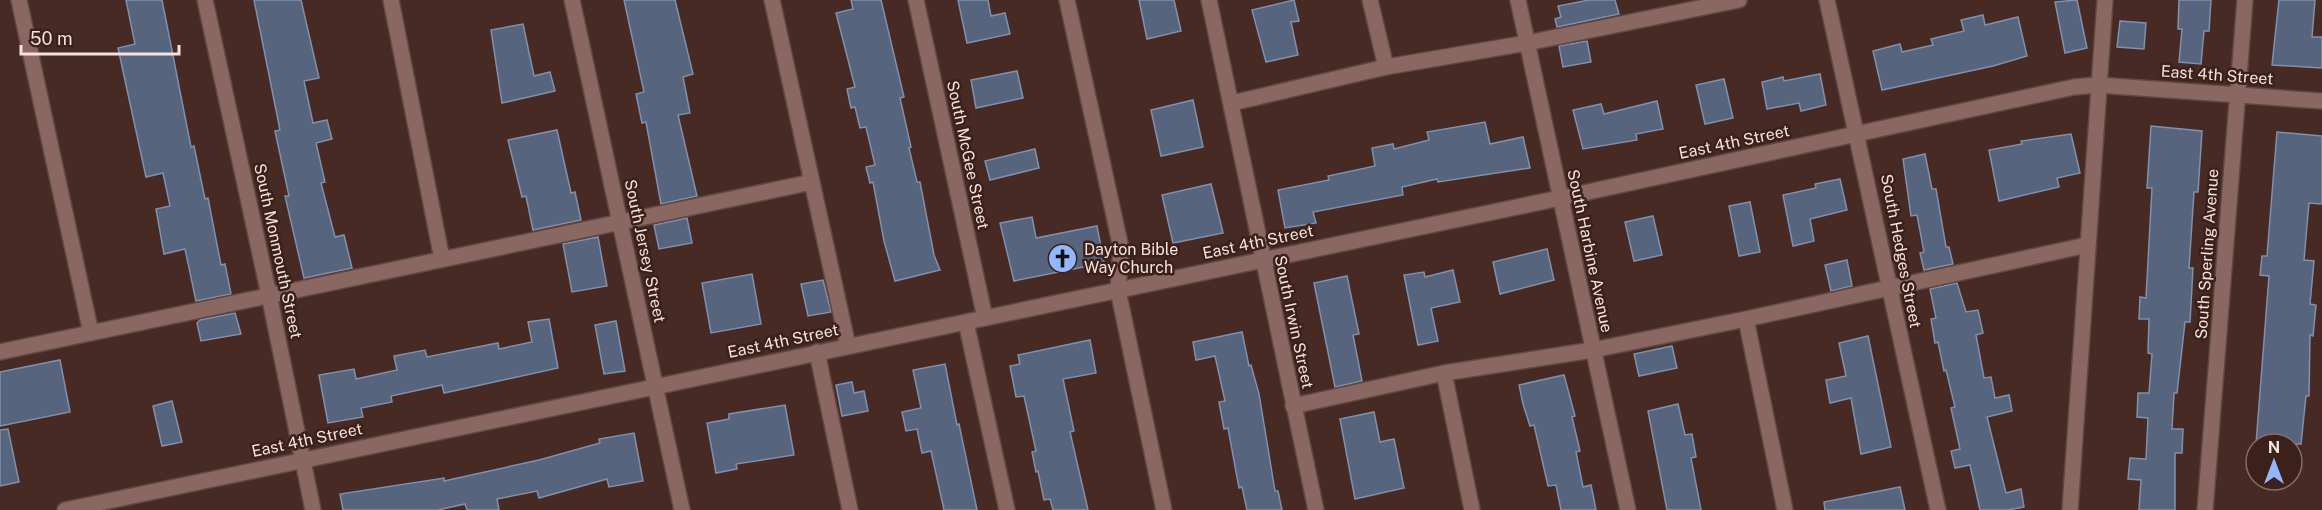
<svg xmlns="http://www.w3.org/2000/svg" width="2322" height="510" font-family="'Public Sans',sans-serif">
	<rect width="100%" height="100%" fill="#472a24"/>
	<g fill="#56647e" stroke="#8190ab" stroke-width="1.5">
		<polygon points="126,0 162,0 191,147 194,146 205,199 208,198 221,265 225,264 231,294 196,301 185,249 164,254 156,209 170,206 163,173 146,177 118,48 135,44"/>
		<polygon points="254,0 301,0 319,78 304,81 313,123 327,120 332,139 316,143 325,182 321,183 335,237 344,235 352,268 304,278 285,196 289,196 275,131 280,130"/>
		<polygon points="624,0 675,0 693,74 683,77 690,113 678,115 697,196 661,204 646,122 642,123 636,94 644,92"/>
		<polygon points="851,0 881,0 904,97 900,98 911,147 909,148 917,182 920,182 934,255 940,270 895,281 884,241 873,182 870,183 866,167 875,165 866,127 860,128 855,107 851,108 847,89 855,87 836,13 853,9"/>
		<polygon points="958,0 988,0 991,16 1005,13 1010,34 967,43"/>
		<polygon points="1139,0 1174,0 1181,31 1147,39"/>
		<polygon points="1294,0 1299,21 1291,22 1298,55 1266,62 1252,10"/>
		<polygon points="1589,0 1615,0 1619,14 1557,27 1555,19 1561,17 1558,6"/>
		<polygon points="2077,0 2087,48 2065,53 2055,2"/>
		<polygon points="2179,0 2211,0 2209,31 2204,31 2201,64 2179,62 2182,29 2178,29"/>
		<polygon points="2279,0 2315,0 2312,37 2322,37 2322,68 2272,65"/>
		<polygon points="1983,15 1985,25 2018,17 2027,56 1993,66 1882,90 1873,51 1900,44 1902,52 1933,45 1931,39 1964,31 1961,20"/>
		<polygon points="2120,21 2146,23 2144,49 2117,47"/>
		<polygon points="523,24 534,76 550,72 555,91 502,103 491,30"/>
		<polygon points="1587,41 1591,62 1563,67 1559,46"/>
		<polygon points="1017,71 1023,98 976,108 971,80"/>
		<polygon points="1820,74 1826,105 1801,111 1799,103 1767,109 1762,82 1783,77 1784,81"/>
		<polygon points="1724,79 1733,118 1705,124 1696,85"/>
		<polygon points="1193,100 1203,147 1161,156 1151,110"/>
		<polygon points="1657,101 1663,129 1636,134 1637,140 1583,149 1573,110 1601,104 1604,114"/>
		<polygon points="1485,122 1490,144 1523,137 1530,168 1438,182 1437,179 1402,187 1403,195 1313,212 1316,223 1285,228 1278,190 1329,180 1328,176 1375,166 1372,148 1393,144 1394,149 1429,140 1427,132"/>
		<polygon points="2151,126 2202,131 2198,192 2194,192 2189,268 2193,268 2190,322 2185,322 2177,393 2174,393 2172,429 2183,429 2182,453 2175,453 2175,510 2139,510 2141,480 2128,479 2130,458 2146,459 2148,418 2137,417 2138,393 2149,393 2152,354 2148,353 2149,319 2139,319 2140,297 2146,298 2152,188 2147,188"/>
		<polygon points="557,130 571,193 575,192 581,220 533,230 526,196 522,197 508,140"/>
		<polygon points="2277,132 2322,136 2322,204 2309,203 2304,260 2314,261 2310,304 2316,305 2313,336 2310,335 2309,396 2306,396 2301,444 2256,444 2269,276 2260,275 2262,256 2267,256"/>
		<polygon points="2071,134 2080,173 2057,178 2059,187 1999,201 1989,150 2022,144 2021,141"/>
		<polygon points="1035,149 1039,168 990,180 985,161"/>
		<polygon points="1925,154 1932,189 1936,189 1946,247 1949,247 1953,264 1924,270 1920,253 1924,252 1917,215 1911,216 1903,159"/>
		<polygon points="1840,179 1847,210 1810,219 1814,241 1793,246 1783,195 1816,188 1815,184"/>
		<polygon points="1211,184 1223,233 1173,243 1162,195"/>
		<polygon points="1750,202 1760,252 1739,256 1729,206"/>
		<polygon points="1653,216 1662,255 1634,261 1625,222"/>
		<polygon points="1032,217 1036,238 1097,226 1104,263 1014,281 1000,223"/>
		<polygon points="687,218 692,243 659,249 654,225"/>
		<polygon points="598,237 607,286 572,292 563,244"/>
		<polygon points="1547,249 1554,280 1500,294 1493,262"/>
		<polygon points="1847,260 1852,286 1831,291 1825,265"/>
		<polygon points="1453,270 1460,302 1431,308 1438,341 1418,345 1404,275 1424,272 1425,277"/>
		<polygon points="752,274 761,324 711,333 702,283"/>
		<polygon points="1347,276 1359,334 1353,335 1362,381 1335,387 1314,283"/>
		<polygon points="823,280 831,312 808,316 801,284"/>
		<polygon points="1957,283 1966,312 1978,310 1983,333 1976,335 1984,378 1991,377 1995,398 2009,395 2012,411 1987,417 2006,493 2021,489 2024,507 2008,510 1980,510 1970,465 1955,468 1951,451 1960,449 1951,408 1955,407 1946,370 1944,371 1938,342 1935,343 1931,319 1936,318 1930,289"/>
		<polygon points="235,313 241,334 201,341 197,323 200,320"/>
		<polygon points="549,319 558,368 444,393 442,385 391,396 392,402 361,408 363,417 328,423 319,375 354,369 356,379 397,370 394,356 425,350 427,357 498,343 499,349 532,342 528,322"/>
		<polygon points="616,321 625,371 604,374 595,325"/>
		<polygon points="1242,332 1249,366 1251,365 1259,394 1275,491 1278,491 1282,510 1247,510 1242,487 1239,488 1228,428 1224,429 1219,402 1225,401 1215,356 1196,360 1193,342"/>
		<polygon points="1868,336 1891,447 1861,454 1851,398 1830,403 1826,380 1846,376 1839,343"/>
		<polygon points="1090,340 1096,373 1063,379 1074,431 1070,432 1088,510 1053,510 1050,499 1044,500 1038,471 1036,472 1032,452 1036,451 1024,396 1016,397 1010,366 1020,364 1018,355"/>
		<polygon points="1672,346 1677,368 1639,376 1634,354"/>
		<polygon points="60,360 70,412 0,426 0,372"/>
		<polygon points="945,364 957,425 959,424 977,510 944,510 931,451 922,453 917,429 906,431 902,412 921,408 913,370"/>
		<polygon points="1564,375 1575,416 1572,417 1580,451 1576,452 1583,487 1591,485 1596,510 1561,510 1556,485 1548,486 1534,425 1530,426 1523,404 1519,385"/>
		<polygon points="852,382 854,393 864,391 868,411 842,416 836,385"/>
		<polygon points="172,401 182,442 162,446 153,406"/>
		<polygon points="1678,404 1685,435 1692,434 1696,457 1691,458 1701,510 1667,510 1648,411"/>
		<polygon points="785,405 794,455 736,464 737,469 716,473 707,423 729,419 729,414"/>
		<polygon points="1374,412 1380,442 1394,439 1404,488 1355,499 1340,419"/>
		<polygon points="8,429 19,482 0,486 0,430"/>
		<polygon points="634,433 643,481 609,487 607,479 539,498 537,491 497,499 499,510 467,510 465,504 438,510 343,510 340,494 444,478 444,481 539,460 600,443 599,439"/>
		<polygon points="1900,487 1905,510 1825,510 1824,502"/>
	</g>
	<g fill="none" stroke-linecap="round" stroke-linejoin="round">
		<defs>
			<g id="minor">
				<polyline points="19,0 91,333"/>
				<polyline points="205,0 269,295 313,510"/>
				<polyline points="391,0 442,259"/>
				<polyline points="572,0 682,510"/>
				<polyline points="772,0 848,346"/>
				<polyline points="916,0 985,318"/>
				<polyline points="1067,0 1121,248 1118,290 1164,510"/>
				<polyline points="1209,0 1316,510"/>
				<polyline points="1370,0 1386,67"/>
				<polyline points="1518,0 1628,510"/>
				<polyline points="1827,0 1938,510"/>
				<polyline points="1232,103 1386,67 1527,43 1739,0"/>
				<polyline points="1746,319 1785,510"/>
				<polyline points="966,322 1007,510"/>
				<polyline points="0,352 812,182"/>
				<polyline points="817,352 850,510"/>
				<polyline points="1444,373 1472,510"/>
				<polyline points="1293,406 1444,373 1593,350 1746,319 2087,245"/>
				<polyline points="65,510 1560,198 2074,87 2098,85 2322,101"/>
				<polyline points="2070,510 2105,0"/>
				<polyline points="2205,510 2245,0"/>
			</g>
		</defs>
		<use href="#minor" stroke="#604842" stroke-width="18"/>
		<use href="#minor" stroke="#8a6861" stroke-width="15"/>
	</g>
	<defs>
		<symbol id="church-disc" viewBox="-11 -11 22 22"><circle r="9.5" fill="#93b7fd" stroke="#3c201a"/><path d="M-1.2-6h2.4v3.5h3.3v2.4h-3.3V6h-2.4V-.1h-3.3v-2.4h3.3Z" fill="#111"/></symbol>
	</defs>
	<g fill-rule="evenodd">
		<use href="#church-disc" x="1046" y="242" width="33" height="33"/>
	</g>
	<g text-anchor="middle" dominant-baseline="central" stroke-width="5" stroke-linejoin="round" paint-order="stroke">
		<g font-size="16" fill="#f5e1dd" stroke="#3c201a">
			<text transform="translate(2217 75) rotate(4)">East 4th Street</text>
			<text transform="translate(1734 142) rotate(-12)">East 4th Street</text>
			<text transform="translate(968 155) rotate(78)">South McGee Street</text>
			<text transform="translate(1258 242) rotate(-12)">East 4th Street</text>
			<text transform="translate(278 251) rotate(78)">South Monmouth Street</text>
			<text transform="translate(645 251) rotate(78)">South Jersey Street</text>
			<text transform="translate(1590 251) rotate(78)">South Harbine Avenue</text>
			<text transform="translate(1901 251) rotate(79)">South Hedges Street</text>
			<text transform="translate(2207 254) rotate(-86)">South Sperling Avenue</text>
			<text transform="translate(1294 322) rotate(78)">South Irwin Street</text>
			<text transform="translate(783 341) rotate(-12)">East 4th Street</text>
			<text transform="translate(307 440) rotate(-12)">East 4th Street</text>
		</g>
		<g font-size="16" fill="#f5e1dd" stroke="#3c201a" text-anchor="start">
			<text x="1084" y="249">Dayton Bible<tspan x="1084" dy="18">Way Church</tspan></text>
		</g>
	</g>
	<g transform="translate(2274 462)"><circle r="28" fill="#3c201a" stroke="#866d68" stroke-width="1.5"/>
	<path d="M0-4.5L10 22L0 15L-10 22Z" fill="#93b7fd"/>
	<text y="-9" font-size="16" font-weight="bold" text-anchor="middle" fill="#f5e1dd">N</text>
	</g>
	<path d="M21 45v9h158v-9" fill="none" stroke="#f5e1dd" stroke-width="3"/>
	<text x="30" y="45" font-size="18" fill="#f5e1dd" stroke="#3c201a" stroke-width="4.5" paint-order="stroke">50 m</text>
</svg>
